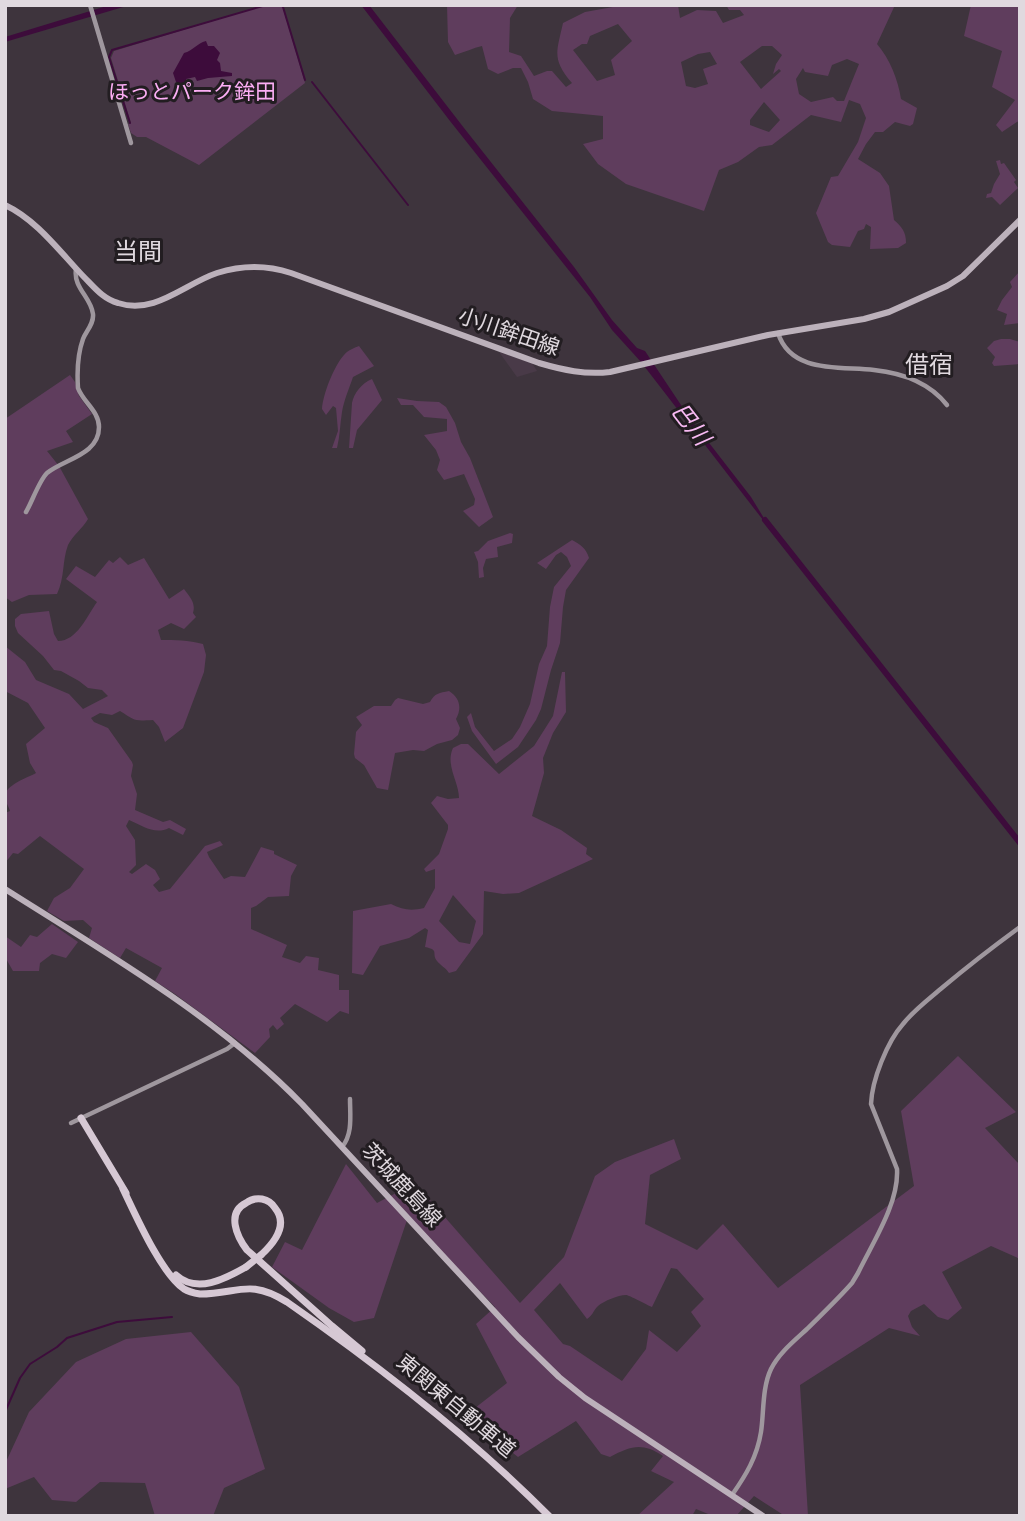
<svg xmlns="http://www.w3.org/2000/svg" width="1025" height="1521" font-family="'Fira Sans Condensed','Noto Sans JP',sans-serif">
	<rect width="100%" height="100%" fill="#3e343d"/>
	<polygon fill="#493a48" points="499,352 532,363 537,371 517,377"/>
	<g fill="#5f3d5d" fill-rule="evenodd">
		<polygon points="265,5 282,5 305,83 199,165 146,137 137,137 131,133 128,124 131,123 111,58 114,51"/>
		<path d="M447 5H518L510 18 509 52 521 56 534 76 547 71H552L566 87 572 83C551 59 557 51 563 23L585 12 624 5H678L680 18 697 10 716 11 723 23 744 15 740 10H729L726 5H895L877 44C890 59 898 80 901 99L917 108 913 124 910 126 895 122 883 132H875L866 144 858 159 880 173 889 186 894 220C902 227 906 232 906 243L898 248 870 249 871 227 866 224 864 229 858 231 850 247 832 245 828 242 816 213 831 177 838 176 858 142 866 118 860 104 849 100 841 122 811 115 772 145 759 147 738 162 719 170 704 211 626 184 598 164 583 144 603 139V116L552 111 533 99 528 82 521 68H513L498 74 488 69 482 46C473 48 465 52 455 55L448 42ZM618 24 632 41 611 60 615 75 597 81 573 50 582 44H587L590 36ZM762 46H772L782 55 776 64 773 74 779 69 781 71 761 89 740 62ZM710 52 717 64 703 69 708 84 695 88 686 86 681 62 698 54ZM847 59 859 64 844 101H837L833 97 811 102 799 94 796 79 803 68 805 72 828 76 832 65ZM764 102 780 120 769 132 750 125V120Z"/>
		<polygon points="971,5 1020,5 1020,120 1002,132 996,125 1015,100 992,87 1002,51 964,36"/>
		<polygon points="1000,160 1001,164 1004,163 1016,180 1014,182 1018,188 1000,205 992,197 986,198 987,194 991,193 994,184 1000,174 996,161"/>
		<polygon points="1020,271 1020,323 1004,325 1007,314 997,310 1002,300 1012,287 1010,282"/>
		<polygon points="1001,339 1010,339 1020,342 1020,364 994,366 992,363 995,357 987,348 994,341"/>
		<path d="M359 346 374 366 353 377C349 389 344 400 342 412 340 424 340 436 337 448H332L338 431 336 408 333 406 326 415 322 409C323 394 334 366 344 355 348 350 354 348 359 346Z"/>
		<path d="M70 375 75 382 79 396 92 414 66 431 73 442 47 451 59 466 88 519C83 528 73 535 68 545 62 561 65 577 57 594L29 595 12 602 5 597V419Z"/>
		<path d="M372 379 382 400 357 430 353 448H349L352 403C354 393 362 383 372 379Z"/>
		<polygon points="397,398 417,401 439,402 446,407 455,423 461,442 470,458 493,517 479,527 463,511 474,505 475,499 464,474 444,480 437,470 440,460 436,450 424,435 447,431 447,419 424,417 413,405 401,405"/>
		<polygon points="510,533 513,534 512,543 497,547 498,557 486,559 483,568 484,577 479,578 478,562 474,552 478,551 488,541"/>
		<path d="M572 540C581 545 586 548 589 558L566 590 563 607 560 643 551 670 541 709 536 720 518 747 496 764 472 731 467 717 471 713 475 727 494 751 512 739 520 727 530 704 539 664 547 646 550 607 554 587 571 566 567 557 561 552 556 555 546 569 537 563Z"/>
		<path d="M120 557 128 565 144 558 169 599 184 589C190 597 196 603 193 613L196 617 184 629 171 623 158 630 161 640C175 640 188 640 203 644L206 655 204 672 183 728 165 742 159 727 153 720C133 721 136 721 120 711L112 715 100 713 91 718 94 722 108 728 132 762 133 765 131 776 137 794 135 810 163 822 170 820 186 829 183 835 169 828C155 835 143 826 129 820L126 826 135 840 136 865 129 872 132 874 146 864 155 870 160 879 153 885 159 892 170 889 205 846 220 841 223 845 207 852 209 857 224 879 231 876 245 877 261 847 274 851V854L297 865 291 876 289 896 268 897 256 906 251 908V929L287 945 282 957 300 963 306 956 319 958 318 970 339 975V990H349V1014L340 1011 327 1022 295 1004 280 1018 284 1024 277 1030 273 1025 269 1029 270 1037 255 1053 175 994 155 981 162 968 126 948 120 958 89 938 92 928 83 920 64 921 47 911 54 898 70 888 84 869 40 836 18 854 13 853 5 863V813L10 811C9 807 6 803 5 799 2 786 27 778 36 773L30 763 26 744 45 728 28 703 5 691V646L25 662 36 680 69 694 83 709 108 696 102 690 88 688 79 681 61 671 54 670 43 656 18 633 15 626V619L21 614 49 611 54 634 58 641C77 641 87 616 97 602L66 579 76 566 95 577 109 560 113 563Z"/>
		<path d="M562 672H565L566 712 553 733 543 758 544 773 532 816 561 830 587 848 586 854 593 859 519 893 503 894 484 891 483 934 456 971 449 973C446 968 440 965 437 961 431 953 440 950 425 947L428 930 425 928 409 938 380 946 363 975 352 973 353 911 391 904C403 910 411 911 424 908L435 888V869L426 872 424 869 439 854 448 829V825L431 803 437 796 448 799 459 798C459 782 445 765 453 748L461 744H468L499 774 534 746 553 716ZM453 895 476 921 470 944 459 942 439 921Z"/>
		<path d="M449 691C460 698 462 708 456 719L460 728 458 735 452 740 437 744 424 751 413 750 395 753 388 790 377 788 364 765 355 758 354 754 356 732 362 725 356 717 374 706H391L395 700 398 698 423 704 430 702C435 693 439 693 449 691Z"/>
		<polygon points="52,924 78,942 66,958 52,954 40,963 39,971 13,971 5,957 5,936 21,947 30,935 37,937"/>
		<path d="M958 1056 1016 1112 985 1128 1020 1165V1259L991 1246 942 1272 962 1308 948 1320 938 1317 924 1304 911 1311 908 1316 912 1327 920 1336 889 1328 800 1385 808 1516H785L754 1496 736 1516H713L696 1509 692 1516H637L674 1482 651 1471 663 1456C642 1442 631 1446 610 1457L601 1454 576 1421 518 1457 466 1415 507 1383 476 1324 495 1307 408 1217 374 1318 354 1322 329 1308 272 1267 285 1242 302 1250 346 1164 377 1203 415 1183 520 1303 564 1257 595 1176 615 1162 674 1139 681 1159 650 1175 645 1224 697 1250 723 1224 778 1288 914 1186 901 1111ZM671 1268 677 1269 704 1299 691 1312 701 1326 677 1352 649 1330 646 1349 622 1381 570 1346 563 1344 534 1310 560 1283 587 1319C593 1315 593 1311 598 1306 604 1301 618 1295 626 1295 629 1295 647 1305 652 1307Z"/>
		<polygon points="191,1332 239,1387 265,1469 224,1488 213,1516 155,1516 145,1483 100,1482 76,1502 52,1500 34,1477 5,1489 5,1464 29,1412 76,1362 126,1339"/>
	</g>
	<g fill="#3d0c3b">
		<polygon points="110,5 130,5 5,42 5,37"/>
		<polygon points="361,5 369,5 464,128 574,267 612,320 637,348 645,351 689,417 751,497 773,533 641,362 612,330 590,297 450,121"/>
		<path d="M206 41 208 46H214L220 53 217 60 220 63 221 71 232 73V76L208 78 197 81 195 77 186 79 187 87 184 88 181 84 176 82 173 73 184 53C193 51 197 43 206 41Z"/>
	</g>
	<g fill="none" stroke-linecap="round" stroke-linejoin="round">
		<g stroke="#3d0c3b" stroke-width="2">
			<polyline points="281,5 283,7 305,80"/>
			<polyline points="312,82 408,205"/>
			<polyline points="130,123 109,57 112,50 266,5"/>
			<polyline points="5,1412 20,1378 30,1364 57,1347 67,1338 117,1322 172,1317"/>
		</g>
		<polyline stroke="#3d0c3b" stroke-width="6" points="765,520 1020,843"/>
		<g stroke="#9f979e" stroke-width="4.5">
			<polyline points="90,5 131,143"/>
			<path d="M778 333C791 374 841 366 874 370 902 373 929 382 947 405"/>
			<path d="M26 512C32 502 39 481 47 473 64 459 99 455 99 427 99 411 83 402 78 388 77 373 78 353 83 339 86 331 94 324 93 314 91 297 73 288 76 269"/>
			<polyline points="71,1123 227,1049 235,1043"/>
			<path d="M342 1147C353 1134 350 1115 350 1099"/>
			<path d="M732 1495C746 1475 757 1457 761 1432 764 1412 762 1388 771 1369 779 1353 794 1341 807 1329 822 1314 838 1299 852 1283L858 1273C873 1242 899 1203 897 1169L871 1104C872 1080 887 1042 903 1024 914 1010 929 999 943 987 968 966 994 946 1020 927"/>
		</g>
		<g stroke="#bcb1bb" stroke-width="6">
			<path d="M5 205C37 220 60 252 84 277 94 287 103 299 118 303 155 315 184 284 217 273 242 265 267 265 291 273L539 363C563 370 585 375 610 372L768 335 864 319 889 312 947 286 963 276 1020 220"/>
			<path d="M5 889C109 955 216 1016 302 1104L518 1337 559 1377 585 1398 763 1516"/>
		</g>
		<g stroke="#d6c8d4" stroke-width="7">
			<polyline points="81,1118 126,1193"/>
			<path d="M123 1189C136 1216 161 1273 184 1289 189 1292 194 1293 200 1294 238 1294 249 1278 287 1302 379 1366 470 1436 549 1516"/>
			<path d="M261 1255C274 1243 289 1225 275 1208 272 1203 267 1200 262 1199 256 1198 250 1200 246 1203 226 1213 237 1237 247 1250L332 1326 362 1351"/>
			<path d="M176 1275C197 1294 225 1279 246 1267"/>
		</g>
		<polyline stroke="#d6c8d4" stroke-width="7" points="246,1267 261,1255"/>
	</g>
	<g text-anchor="middle" dominant-baseline="central" stroke-width="6" stroke-linejoin="round" paint-order="stroke">
		<g font-size="21" fill="#fcaef5" stroke="#221d21">
			<text x="192" y="92">ほっとパーク鉾田</text>
		</g>
		<g font-size="21" fill="#e0d9df" stroke="#221d21">
			<text transform="translate(509 332) rotate(19)">小川鉾田線</text>
			<text transform="translate(402 1185) rotate(47)">茨城鹿島線</text>
			<text transform="translate(456 1406) rotate(40)">東関東自動車道</text>
		</g>
		<g font-size="23" font-style="italic" fill="#f8baf3" stroke="#221d21">
			<text transform="translate(691 424) rotate(52)">巴川</text>
		</g>
		<g font-size="24" fill="#e0d9df" stroke="#221d21">
			<text x="138" y="252">当間</text>
			<text x="929" y="365">借宿</text>
		</g>
	</g>
	<rect width="1025" height="1521" fill="none" stroke="#e0d9df" stroke-width="14"/>
</svg>
